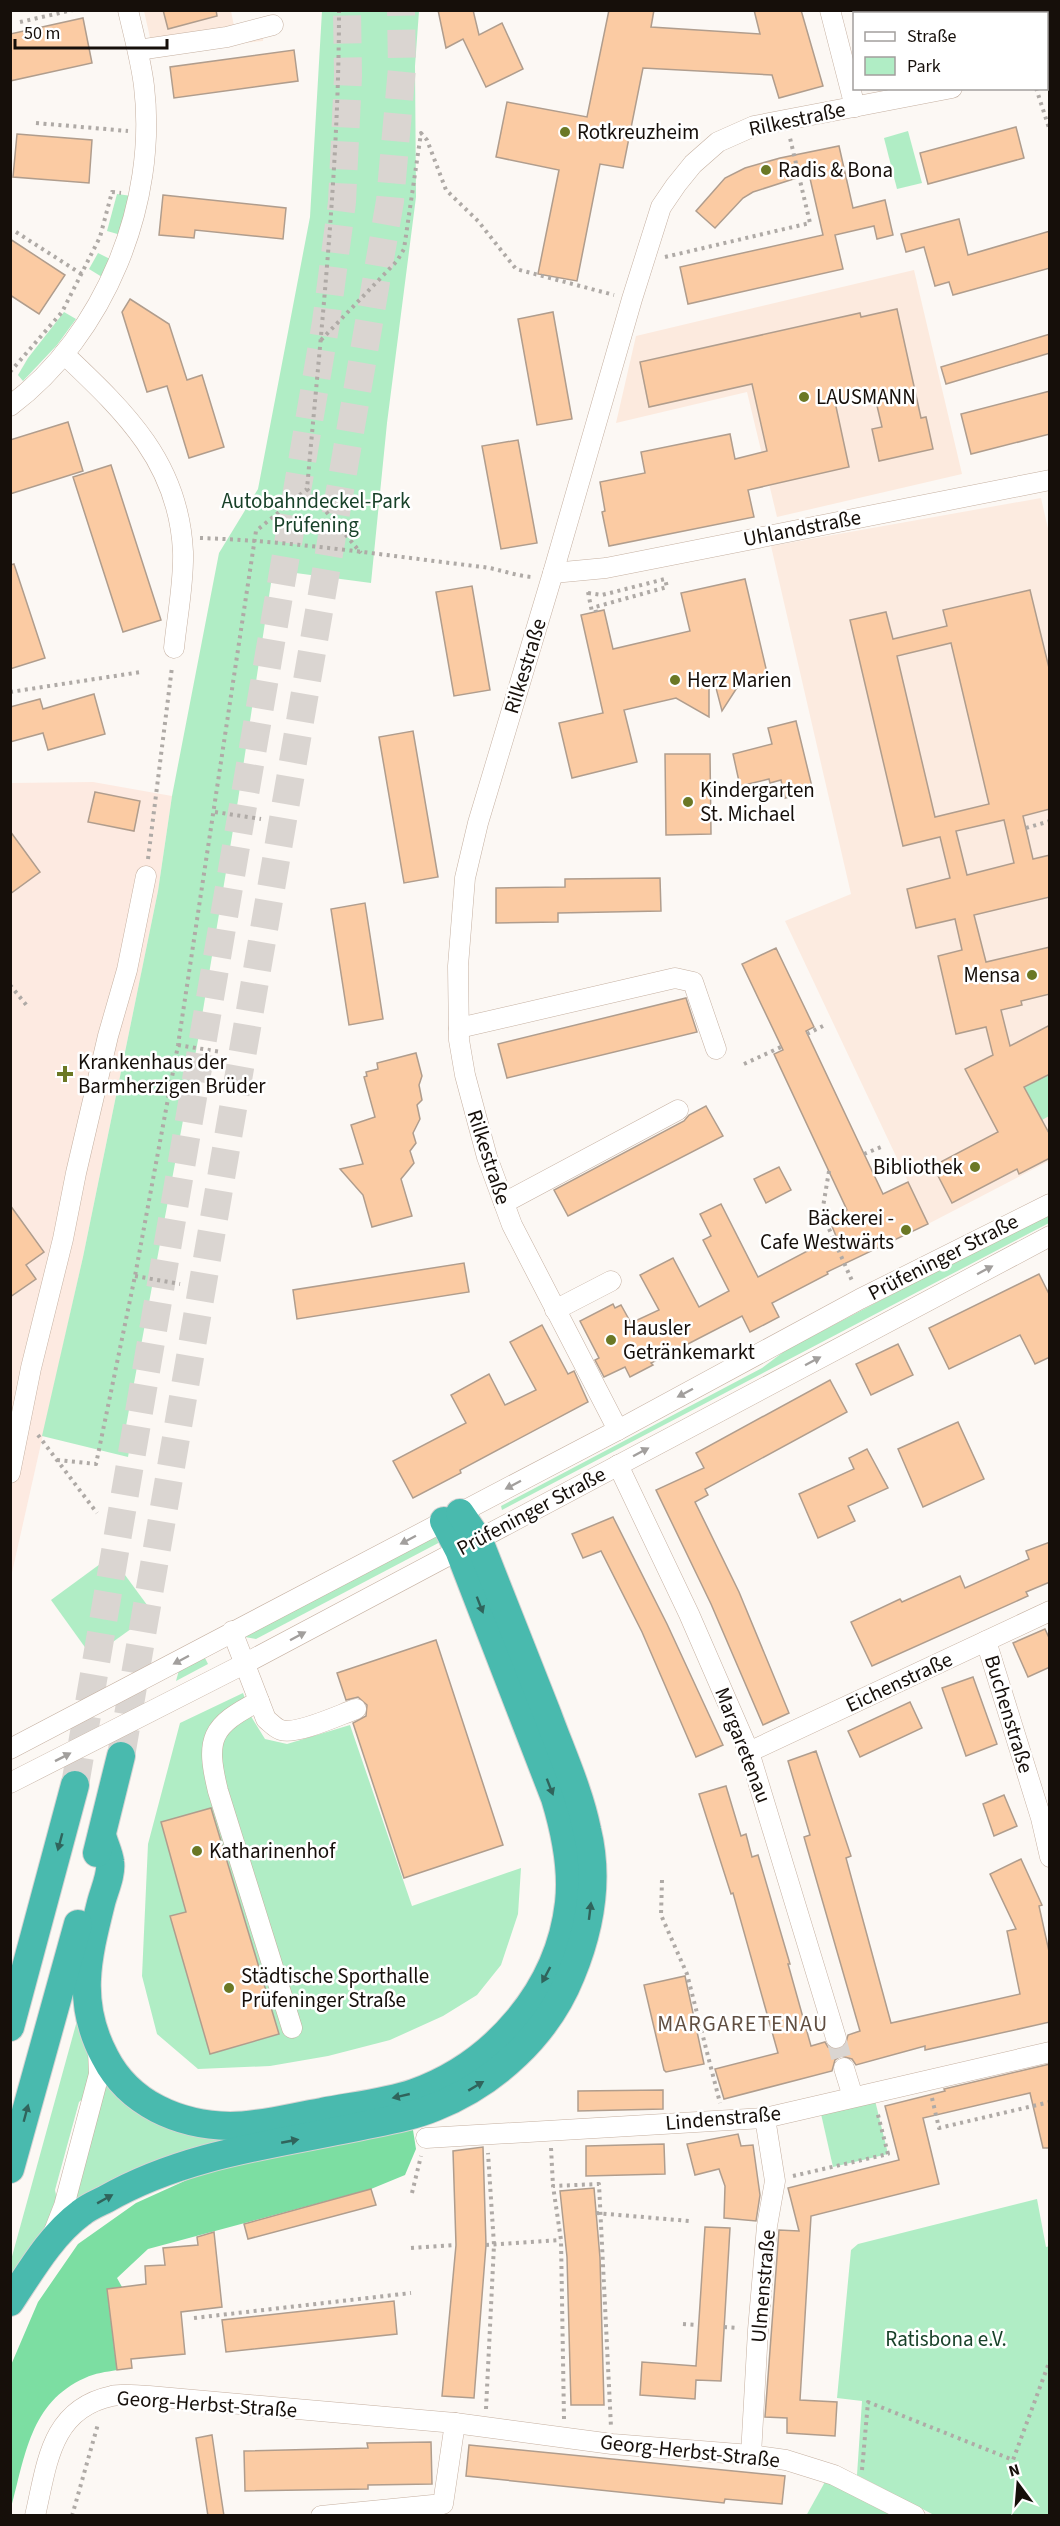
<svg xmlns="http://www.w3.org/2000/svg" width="1060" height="2526" font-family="'Source Sans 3',sans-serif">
	<rect width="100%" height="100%" fill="#fcf8f4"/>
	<g fill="#fceade">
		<polygon points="144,11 231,11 235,31 262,29 263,41 153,51"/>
		<polygon points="914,270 962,474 777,517 747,392 616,423 636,336"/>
	</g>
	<polygon fill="#fcebe0" points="1041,498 1049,533 1049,1161 928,1224 785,921 851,894 771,546"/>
	<polygon fill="#fdeae1" points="93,782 172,796 158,891 83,1257 11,1577 11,783"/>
	<g fill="#b0edc5">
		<polygon points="322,11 419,11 415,66 416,197 387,423 371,583 273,570 238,800 198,1040 126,1426 133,1428 128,1457 42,1436 83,1257 158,891 172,796 219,553 258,489 310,217"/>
		<polygon points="908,131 922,183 897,189 884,138"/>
		<polygon points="117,194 132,196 121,235 107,231"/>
		<polygon points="98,253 110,259 102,277 89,269"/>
		<polygon points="64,312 76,319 57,345 23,381 18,375 28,358"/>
		<polygon points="1049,1074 1049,1116 1042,1120 1024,1087"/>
		<polygon points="1049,1212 1049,1223 502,1510 501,1506 762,1368 786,1350"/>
		<polygon points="442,1536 444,1540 256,1639 245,1637 245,1634 431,1537"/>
		<polygon points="111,1556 153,1613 92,1657 51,1600"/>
		<polygon points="204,1656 208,1664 176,1681 179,1670"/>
		<polygon points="243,1693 252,1718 265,1739 287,1744 350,1725 412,1906 521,1868 518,1914 501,1965 477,1995 443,2016 390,2040 328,2056 270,2066 198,2069 157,2034 142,1976 148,1844 180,1723"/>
		<path d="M78 2017 94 2057 89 2094 79 2102 55 2190C63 2217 27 2255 11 2277V2260Z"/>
		<path d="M106 2078 262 2135C187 2151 134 2159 70 2207Z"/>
		<polygon points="873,2092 888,2154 833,2167 819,2105"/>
		<polygon points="1037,2199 1046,2247 1050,2246 1049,2515 934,2515 857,2475 862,2401 837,2398 851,2250 858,2244"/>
		<polygon points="826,2480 899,2516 806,2516"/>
	</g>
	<path fill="#7cdea2" d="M413 2130 416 2149 405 2175 371 2189 148 2249 117 2278 122 2287 107 2289 117 2370C106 2372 95 2373 85 2378 30 2402 25 2457 11 2508V2365L38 2302 78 2244 136 2203 200 2174 305 2150Z"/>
	<g fill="#fbcba3" stroke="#b09d8d" stroke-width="1.5" fill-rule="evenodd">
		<polygon points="163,10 216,10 217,16 168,29"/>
		<polygon points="438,10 473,10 479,35 502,23 523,69 486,87 463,39 446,48"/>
		<polygon points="609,10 654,10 651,27 760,34 754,10 801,10 823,86 779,98 772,75 643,68 623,168 600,164 577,281 538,274 559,170 496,157 507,102 587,117"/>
		<polygon points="83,18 92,63 10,81 10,34"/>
		<polygon points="294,50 298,81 174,98 170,67"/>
		<polygon points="1016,127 1024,158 928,184 920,153"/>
		<polygon points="17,134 92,140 89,183 13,177"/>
		<polygon points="839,146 853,208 885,200 893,235 877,239 874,226 835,235 843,269 688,304 680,267 823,235 809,174 753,192 743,198 715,228 696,211 725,178 745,168 780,158"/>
		<polygon points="163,195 286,208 283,239 195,230 194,238 159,235"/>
		<polygon points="959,219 968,255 1050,231 1050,268 953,295 949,282 935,286 924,247 906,252 901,234"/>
		<polygon points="10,239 65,275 39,314 10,295"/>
		<polygon points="130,299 169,324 187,380 202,375 224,447 189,458 167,386 147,392 122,312"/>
		<polygon points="897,309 921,418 926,417 933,449 879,461 872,429 882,427 874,393 835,402 849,467 748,490 754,517 609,546 602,512 605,511 600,482 645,473 641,452 730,434 735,459 767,451 752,384 649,407 640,362 860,313 861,317"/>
		<polygon points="553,312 572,419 537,425 518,319"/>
		<polygon points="1050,334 1050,353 946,384 941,367"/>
		<polygon points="1050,391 1050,434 971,454 961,414"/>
		<polygon points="68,422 83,471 10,494 10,440"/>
		<polygon points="518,440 537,543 501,549 482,446"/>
		<polygon points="111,465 161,620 123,632 73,477"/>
		<polygon points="14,564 45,658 10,669 10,565"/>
		<polygon points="745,579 768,677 740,683 722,711 715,684 709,685 709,717 676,698 624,710 637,762 572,778 559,723 603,713 581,615 604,610 613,649 690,631 681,593"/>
		<polygon points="472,586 490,690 454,696 436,592"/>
		<path d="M1030 590 1050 672V809L1023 816 1033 859 1050 855V897L974 915 986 962 1050 947V994L1021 1001 1022 1005 1001 1010 1010 1046 1050 1025V1074L1024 1087 1050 1135V1158L1019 1174 1017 1169 952 1203 933 1166 998 1132 965 1069 993 1055 986 1027 956 1034 938 956 962 950 955 919 916 928 907 889 950 878 940 837 903 846 850 620 886 612 893 639 947 626 943 610ZM951 643 989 804 935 817 897 656ZM1004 820 1014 863 967 875 956 831Z"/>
		<polygon points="94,694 105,734 48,750 43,733 10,742 10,707 40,699 43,709"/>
		<polygon points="796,721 813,791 785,798 781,780 770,783 769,779 740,786 733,754 772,744 768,728"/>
		<polygon points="413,731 438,877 404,883 379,737"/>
		<polygon points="665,754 710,754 711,834 666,835"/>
		<polygon points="95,792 140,801 134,831 88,822"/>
		<polygon points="10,831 40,872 10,894"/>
		<polygon points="660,878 661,911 558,913 558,922 496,923 496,888 565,887 565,879"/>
		<polygon points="365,903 383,1019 349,1025 331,909"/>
		<polygon points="776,948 814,1027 806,1031 883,1194 908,1182 928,1224 827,1272 828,1274 772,1303 779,1317 750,1332 742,1316 651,1363 653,1365 630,1377 625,1367 604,1377 595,1360 599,1358 580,1321 613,1304 615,1308 621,1305 631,1323 659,1310 640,1275 673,1258 699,1307 729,1291 703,1240 711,1236 700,1214 721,1204 758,1277 836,1236 829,1219 847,1210 774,1054 783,1050 742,964"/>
		<polygon points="686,998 697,1032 507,1078 498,1044"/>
		<polygon points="416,1053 422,1076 419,1085 422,1100 417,1105 420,1119 413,1133 416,1143 410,1151 414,1163 401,1179 412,1216 372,1227 363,1195 340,1169 363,1164 351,1125 375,1117 364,1077 367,1076 366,1072 378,1069 377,1063"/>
		<polygon points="706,1106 723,1136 568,1216 554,1190 684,1121 689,1115"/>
		<polygon points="779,1167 791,1190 766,1203 754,1179"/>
		<polygon points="10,1205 44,1252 26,1265 36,1279 10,1297"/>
		<polygon points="464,1263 469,1292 297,1319 293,1290"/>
		<polygon points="1039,1274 1050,1296 1050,1357 1035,1364 1020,1335 949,1369 929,1328"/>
		<polygon points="542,1325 568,1374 574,1371 588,1402 460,1470 461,1473 413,1498 393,1461 466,1423 451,1395 489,1374 505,1405 536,1390 510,1342"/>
		<polygon points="898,1344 913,1375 871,1395 856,1364"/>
		<polygon points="830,1380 847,1412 705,1489 708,1495 695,1502 739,1592 789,1713 763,1725 711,1604 656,1490 704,1468 696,1453"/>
		<polygon points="958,1422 984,1479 923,1507 898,1449"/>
		<polygon points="867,1449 888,1488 848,1506 855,1521 818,1538 799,1494 854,1469 849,1458"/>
		<polygon points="613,1517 667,1624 723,1745 696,1757 642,1632 601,1551 583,1558 572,1534"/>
		<polygon points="1050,1542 1050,1582 1026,1592 1028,1596 872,1666 851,1622 900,1599 902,1602 960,1576 965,1588 1029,1559 1026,1551"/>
		<polygon points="1045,1629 1050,1640 1050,1667 1028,1677 1013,1643"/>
		<polygon points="436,1640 503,1845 404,1878 353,1723 366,1716 367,1705 358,1697 346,1700 337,1673"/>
		<polygon points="973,1677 997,1744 966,1756 942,1688"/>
		<polygon points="910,1702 922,1728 860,1757 848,1731"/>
		<polygon points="816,1751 851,1856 846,1858 891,2023 1020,1994 1007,1931 1016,1929 990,1874 1021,1859 1042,1905 1039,1906 1050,1956 1050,2022 925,2050 925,2046 856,2065 852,2059 841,2056 835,2060 832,2071 724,2099 715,2069 778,2053 733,1893 731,1894 699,1794 726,1786 741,1836 746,1834 752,1857 758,1855 790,1964 788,1964 811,2046 825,2042 828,2047 839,2050 845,2046 848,2035 860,2031 804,1837 810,1835 788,1761"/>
		<polygon points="1004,1795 1017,1826 994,1836 983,1804"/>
		<polygon points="211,1808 279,2034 210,2054 170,1916 186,1912 161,1822"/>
		<polygon points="685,1976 704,2064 666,2072 664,2070 644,1985"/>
		<polygon points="1050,2064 1050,2148 1043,2148 1030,2093 923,2118 939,2184 811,2216 800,2400 837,2402 835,2436 787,2433 787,2418 765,2417 779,2230 799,2231 788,2188 899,2160 885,2106 945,2091 944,2089"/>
		<polygon points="663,2090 663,2109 578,2111 578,2091"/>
		<polygon points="738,2134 741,2146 753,2145 760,2195 756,2221 724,2218 725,2186 719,2169 695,2175 687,2144"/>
		<polygon points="664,2144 665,2174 586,2176 586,2146"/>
		<polygon points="483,2147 486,2245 474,2398 442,2396 456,2245 453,2151"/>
		<polygon points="594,2188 600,2258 604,2405 571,2405 567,2257 560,2191"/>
		<polygon points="371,2189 376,2205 248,2239 244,2224"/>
		<polygon points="705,2227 730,2228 721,2381 696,2380 695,2399 640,2395 642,2362 696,2366"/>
		<polygon points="214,2232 222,2307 181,2312 185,2354 131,2359 132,2368 117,2370 107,2289 146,2284 145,2266 165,2265 163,2248 198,2245 197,2237"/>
		<polygon points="394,2301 397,2334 226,2352 222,2320"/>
		<polygon points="212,2435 219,2483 224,2516 208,2516 196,2438"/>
		<polygon points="431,2442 432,2484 368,2485 368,2489 245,2491 244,2451 368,2448 367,2443"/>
		<polygon points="469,2445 785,2476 782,2504 725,2499 724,2503 466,2476"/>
	</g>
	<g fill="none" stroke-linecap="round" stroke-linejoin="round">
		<polyline stroke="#dad5d1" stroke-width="20" stroke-dasharray="20 10" stroke-linecap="butt" points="836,2038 844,2068"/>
		<g stroke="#dad5d1" stroke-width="28" stroke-dasharray="28 14" stroke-linecap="butt">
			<polyline points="121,1756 390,201 402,68 401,10"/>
			<polyline points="75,1785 326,322 342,202 348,76 347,10"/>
		</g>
		<defs>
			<g id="minor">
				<polyline points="830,10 855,107"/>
				<polyline points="1048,10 1050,15"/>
				<polyline points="138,50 227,37 273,25"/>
				<polyline points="1046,71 1050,70"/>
				<path d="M64 354C124 411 179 462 183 552 184 583 177 617 174 648"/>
				<path d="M10 406C105 335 158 203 144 86 141 61 134 36 128 10"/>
				<polyline points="553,573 606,568 1050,480"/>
				<polyline points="459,1028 675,978 693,982 716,1049"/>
				<polyline points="504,1203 678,1110"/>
				<polyline points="555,1310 611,1281"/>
				<polyline points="618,1430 512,1225 487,1157 465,1075 459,1040 458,966 465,878 478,823 553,573 632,299 661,207 676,185 693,164 718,142 754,126 952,88"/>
				<polyline points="618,1465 689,1614 749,1752 836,2038"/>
				<polyline points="10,1473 31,1368 63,1239 76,1173 108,1036 127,970 146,876"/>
				<path d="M232 1631 266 1719C271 1723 275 1728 281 1730 297 1735 339 1715 356 1709"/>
				<polyline points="986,1641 1041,1818 1050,1857"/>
				<path d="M259 1701C211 1726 205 1738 218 1791L292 2028"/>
				<polyline points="10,1749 618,1430 860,1299 1050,1204"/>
				<polyline points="749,1752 1050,1611"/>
				<polyline points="10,1783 246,1663 1050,1236"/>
				<polyline points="844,2068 853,2097"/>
				<polyline points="426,2138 765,2118 1050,2052"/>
				<polyline points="53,2234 64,2206 99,2074 98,2049"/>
				<polyline points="751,2455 758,2330 767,2226 775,2181 765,2118"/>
				<path d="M35 2516C47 2465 50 2409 112 2396 123 2393 137 2396 149 2396L455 2423 612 2444 751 2455 786 2460 834 2475 915 2516"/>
				<polyline points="321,2516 443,2504 455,2423"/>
			</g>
			<g id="highway">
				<path d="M102 1835C104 1844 109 1853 110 1862 112 1874 104 1891 101 1903 87 1959 76 2003 105 2057 129 2104 179 2125 230 2126 260 2126 292 2117 322 2112 352 2106 385 2103 414 2093 495 2064 559 1990 569 1903 573 1868 565 1831 555 1798L459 1550 444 1521"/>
				<polyline points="97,1853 121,1756"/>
				<polyline points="10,2027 75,1785"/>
				<polyline points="10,2169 78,1924"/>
				<path d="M10 2302C30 2272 51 2235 81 2213 88 2207 98 2203 106 2199 181 2156 268 2145 352 2128 379 2122 409 2118 435 2107 495 2083 547 2035 571 1975 590 1929 599 1879 587 1830 579 1791 562 1754 548 1716 525 1658 502 1599 479 1541L460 1513"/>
			</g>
		</defs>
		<use href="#minor" stroke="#c5b0a1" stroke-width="21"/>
		<use href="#highway" stroke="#d5d4d3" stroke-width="30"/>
		<g stroke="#afaaa6" stroke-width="4" stroke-dasharray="3 4.5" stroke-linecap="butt">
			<path d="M339 10C339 171 321 330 307 489L361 553"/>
			<polyline points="1015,10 1016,14"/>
			<polyline points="913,14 928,10"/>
			<polyline points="20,22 73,10"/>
			<polyline points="1036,88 1050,131"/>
			<polyline points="36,123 128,131"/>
			<polyline points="16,232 83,275"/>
			<polyline points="665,257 810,223 790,138"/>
			<polyline points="321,340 397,261 404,249 421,133 427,140 446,190 478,221 516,269 614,295"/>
			<polyline points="10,372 62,312 100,237 112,192 121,193"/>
			<path d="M200 538C295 541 389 556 483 567 499 569 516 576 532 577"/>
			<polyline points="588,592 592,612"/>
			<polyline points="588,593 602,595 665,579 667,587 595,607 596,612"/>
			<polyline points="10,692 141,672"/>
			<polyline points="215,812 261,819"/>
			<polyline points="1026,828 1050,821"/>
			<polyline points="148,859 172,667"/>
			<polyline points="10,985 28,1007"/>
			<polyline points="807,1034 823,1026"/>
			<polyline points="178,1045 221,1052"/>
			<polyline points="744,1064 781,1047"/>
			<polyline points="1048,1132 1050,1131"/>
			<polyline points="864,1154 881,1147"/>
			<polyline points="829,1171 822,1213 853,1283"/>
			<polyline points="135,1276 180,1284"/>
			<polyline points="38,1435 97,1513"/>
			<polyline points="57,1460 96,1464 135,1276 178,1045 256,531 307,489"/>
			<polyline points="662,1880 661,1915 687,1974 720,2103"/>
			<polyline points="932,2098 939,2128 1050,2102"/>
			<polyline points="551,2148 553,2186"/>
			<polyline points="793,2176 888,2154 877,2111"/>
			<polyline points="412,2193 421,2156"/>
			<polyline points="596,2213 689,2221"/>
			<polyline points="486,2245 561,2240"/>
			<polyline points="411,2248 456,2245"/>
			<polyline points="194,2318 411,2293"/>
			<polyline points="683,2324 698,2325"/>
			<polyline points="724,2327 739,2328"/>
			<polyline points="486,2409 494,2245 488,2153"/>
			<polyline points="564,2419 561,2240 553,2186 599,2184 611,2427"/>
			<polyline points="862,2470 868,2402 1013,2460 1050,2360"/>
			<polyline points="72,2516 98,2424"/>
		</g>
		<use href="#minor" stroke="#fff" stroke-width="20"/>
		<use href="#highway" stroke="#49baae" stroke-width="28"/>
	</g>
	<defs><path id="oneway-solid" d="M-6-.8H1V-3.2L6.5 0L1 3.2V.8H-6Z" transform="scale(1.5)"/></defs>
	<g fill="#a29f9d">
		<use href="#oneway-solid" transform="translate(985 1270) rotate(-28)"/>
		<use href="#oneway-solid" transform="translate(813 1361) rotate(-28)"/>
		<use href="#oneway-solid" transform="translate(685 1393) rotate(152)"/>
		<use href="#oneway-solid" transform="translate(641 1452) rotate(-28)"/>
		<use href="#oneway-solid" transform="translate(513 1485) rotate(152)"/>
		<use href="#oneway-solid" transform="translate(408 1540) rotate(152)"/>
		<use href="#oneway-solid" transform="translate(298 1636) rotate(-28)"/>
		<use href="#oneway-solid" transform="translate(181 1660) rotate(152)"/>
		<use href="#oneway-solid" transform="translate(63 1757) rotate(-27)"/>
	</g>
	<g fill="#30645c">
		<use href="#oneway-solid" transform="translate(480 1605) rotate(69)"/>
		<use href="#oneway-solid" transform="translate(550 1787) rotate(69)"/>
		<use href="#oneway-solid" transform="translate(60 1842) rotate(105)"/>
		<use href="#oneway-solid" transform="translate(590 1911) rotate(-83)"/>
		<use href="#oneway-solid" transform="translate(546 1975) rotate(118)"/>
		<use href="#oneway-solid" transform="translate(476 2086) rotate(-31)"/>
		<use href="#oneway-solid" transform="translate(401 2096) rotate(167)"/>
		<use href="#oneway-solid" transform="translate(26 2113) rotate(-75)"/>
		<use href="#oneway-solid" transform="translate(290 2141) rotate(-11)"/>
		<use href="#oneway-solid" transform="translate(105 2199) rotate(-29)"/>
	</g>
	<g fill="#6b7825" stroke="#fff" stroke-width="2">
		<circle cx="565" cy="132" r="6"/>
		<circle cx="766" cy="170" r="6"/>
		<circle cx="804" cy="397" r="6"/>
		<circle cx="675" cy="680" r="6"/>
		<circle cx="688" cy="802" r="6"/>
		<circle cx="1032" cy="975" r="6"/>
		<path d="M62 1065h6v6h6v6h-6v6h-6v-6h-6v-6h6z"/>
		<circle cx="975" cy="1167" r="6"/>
		<circle cx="906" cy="1230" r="6"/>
		<circle cx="611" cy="1340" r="6"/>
		<circle cx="197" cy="1851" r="6"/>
		<circle cx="229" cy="1988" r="6"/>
	</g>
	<g text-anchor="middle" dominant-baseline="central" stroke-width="5" stroke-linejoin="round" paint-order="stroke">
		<g font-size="21" fill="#160f0a" stroke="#fff">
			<text transform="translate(797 119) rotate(-12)">Rilkestraße</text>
			<text transform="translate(802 528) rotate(-11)">Uhlandstraße</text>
			<text transform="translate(525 666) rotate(-73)">Rilkestraße</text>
			<text transform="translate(489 1157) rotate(72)">Rilkestraße</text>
			<text transform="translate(943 1257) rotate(-27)">Prüfeninger Straße</text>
			<text transform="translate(531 1511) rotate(-28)">Prüfeninger Straße</text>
			<text transform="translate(899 1682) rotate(-25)">Eichenstraße</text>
			<text transform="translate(1009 1714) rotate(73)">Buchenstraße</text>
			<text transform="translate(743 1745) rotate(69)">Margaretenau</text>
			<text transform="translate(723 2118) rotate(-5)">Lindenstraße</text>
			<text transform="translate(763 2286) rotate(-85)">Ulmenstraße</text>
			<text transform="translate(207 2404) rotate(4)">Georg-Herbst-Straße</text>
			<text transform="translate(690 2451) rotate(6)">Georg-Herbst-Straße</text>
		</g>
		<g font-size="21" fill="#160f0a" stroke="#fff" text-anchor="start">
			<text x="577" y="132">Rotkreuzheim</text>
			<text x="778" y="170">Radis &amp; Bona</text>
			<text x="816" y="397">LAUSMANN</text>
			<text x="687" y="680">Herz Marien</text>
			<text x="700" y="790">Kindergarten<tspan x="700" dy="24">St. Michael</tspan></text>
			<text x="1020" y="975" text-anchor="end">Mensa</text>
			<text x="78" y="1062">Krankenhaus der<tspan x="78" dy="24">Barmherzigen Brüder</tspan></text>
			<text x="963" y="1167" text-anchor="end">Bibliothek</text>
			<text x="894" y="1218" text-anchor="end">Bäckerei -<tspan x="894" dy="24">Cafe Westwärts</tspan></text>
			<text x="623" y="1328">Hausler<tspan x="623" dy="24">Getränkemarkt</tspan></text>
			<text x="209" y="1851">Katharinenhof</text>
			<text x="241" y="1976">Städtische Sporthalle<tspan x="241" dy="24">Prüfeninger Straße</tspan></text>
		</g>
		<g font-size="21" fill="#184129" stroke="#fff">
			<text x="316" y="501">Autobahndeckel-Park<tspan x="316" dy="24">Prüfening</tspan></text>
			<text x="946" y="2339">Ratisbona e.V.</text>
		</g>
		<g font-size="22" letter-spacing="1.5" fill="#604e41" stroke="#fff">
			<text x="743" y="2024">MARGARETENAU</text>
		</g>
	</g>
	<rect width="1060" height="2526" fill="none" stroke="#160f0a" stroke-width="24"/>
	<rect x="853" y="12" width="195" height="78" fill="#ffffff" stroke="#a29f9d" stroke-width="1.5"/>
	<rect x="865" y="32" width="30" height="9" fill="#ffffff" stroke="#a29f9d" stroke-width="1.5"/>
	<text x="907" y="42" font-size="18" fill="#160f0a">Straße</text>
	<rect x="865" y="57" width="30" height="18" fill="#b0edc5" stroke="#a29f9d" stroke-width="1.5"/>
	<text x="907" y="72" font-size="18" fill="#160f0a">Park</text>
	<g transform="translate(1018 2484) rotate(344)" stroke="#ffffff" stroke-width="4.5" paint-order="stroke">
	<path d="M0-4.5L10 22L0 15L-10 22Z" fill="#160f0a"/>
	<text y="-9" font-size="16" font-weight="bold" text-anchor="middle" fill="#160f0a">N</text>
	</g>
	<path d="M15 39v9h152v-9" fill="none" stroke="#160f0a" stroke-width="3"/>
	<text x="24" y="39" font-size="18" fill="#160f0a" stroke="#ffffff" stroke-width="4.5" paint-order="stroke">50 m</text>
</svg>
